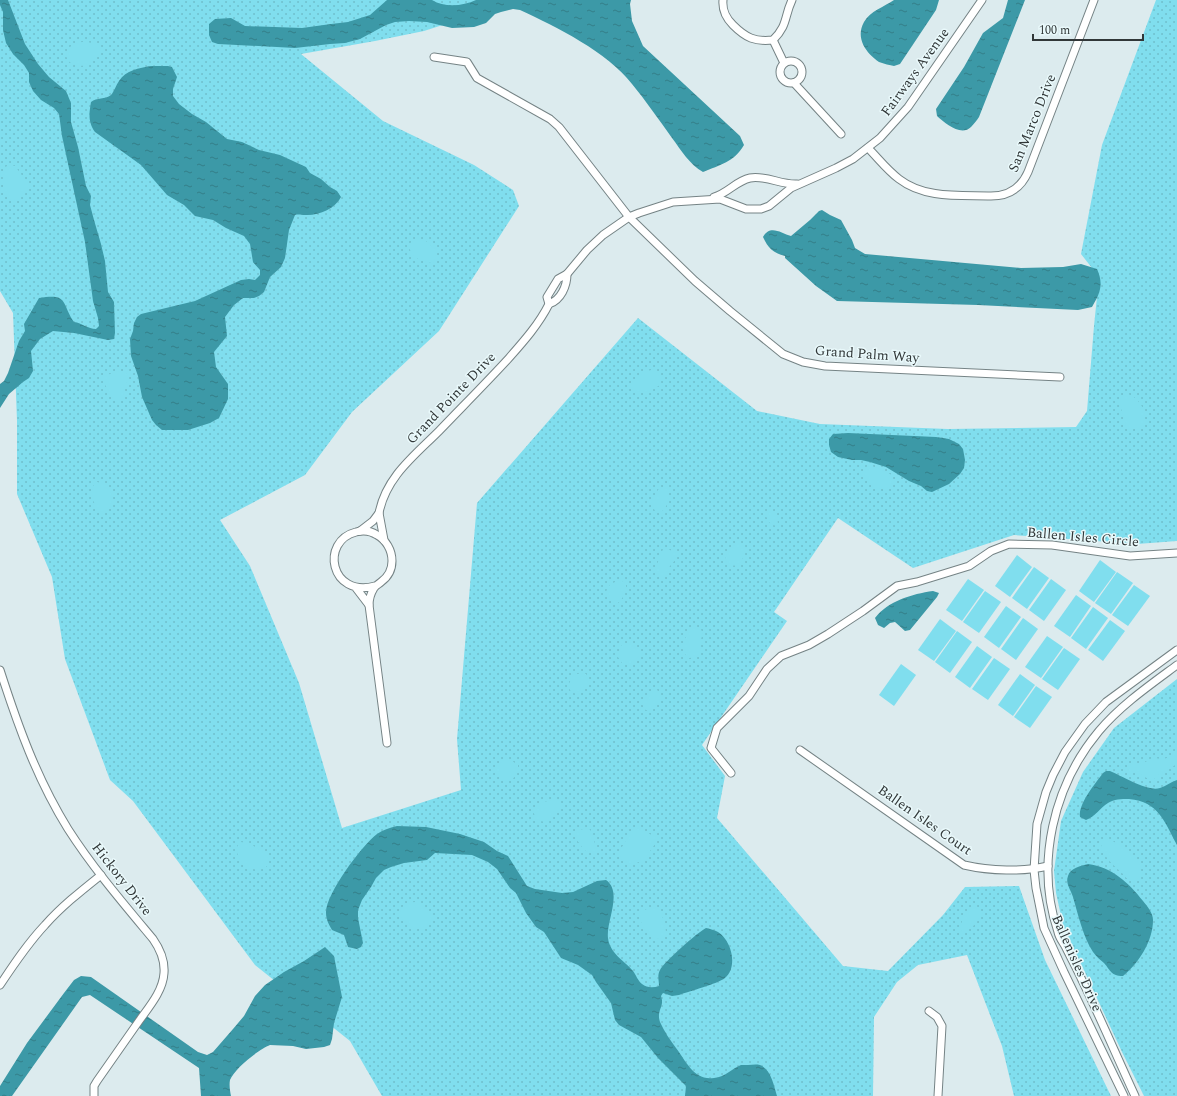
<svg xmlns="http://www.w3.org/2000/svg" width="1177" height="1096" font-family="Spectral,serif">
	<defs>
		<pattern id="grass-dots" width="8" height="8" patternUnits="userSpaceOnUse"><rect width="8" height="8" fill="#80deee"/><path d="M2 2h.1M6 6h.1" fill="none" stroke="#6fbfcd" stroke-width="1.8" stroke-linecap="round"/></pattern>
		<pattern id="water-ripples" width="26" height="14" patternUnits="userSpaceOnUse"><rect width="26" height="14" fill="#3c99a7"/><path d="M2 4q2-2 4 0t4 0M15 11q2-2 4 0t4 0" fill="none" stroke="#337e89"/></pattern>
	</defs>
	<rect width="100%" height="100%" fill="#dcebee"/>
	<g fill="url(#grass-dots)">
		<polygon points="0,0 520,0 424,31 375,41 301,54 383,121 474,165 513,190 519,206 439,331 352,412 305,475 220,520 250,566 299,683 342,828 461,790 457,739 477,503 638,318 757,411 820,424 948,429 1076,427 1087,411 1094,326 1099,277 1081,254 1102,145 1156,0 1177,0 1177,541 1137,544 1014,535 913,568 838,518 774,612 787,621 702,745 725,776 717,818 843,966 888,971 943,915 965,887 1019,886 1045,960 1111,1096 1014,1096 1002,1046 967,955 918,965 897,982 874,1017 873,1096 382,1096 350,1041 255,965 133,801 110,780 65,659 52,577 17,494 17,421 13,313 0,291"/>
		<polygon points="1177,679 1177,1096 1144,1096 1122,1052 1063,925 1056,893 1054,871 1061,821 1083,772 1114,728"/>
	</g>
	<g fill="#80deee">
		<path d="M82 42 94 43 98 45 100 50V54C76 84 48 48 82 42Z"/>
		<path d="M10 165 15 166 29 185C27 191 25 195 20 198 3 208 0 177 5 167Z"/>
		<path d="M420 239 426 241 435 249 436 258 433 263C421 262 409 257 409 244L414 240Z"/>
		<path d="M651 370C658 372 662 377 660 385 652 390 640 396 631 388 630 379 643 372 651 370Z"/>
		<path d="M117 371C136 372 127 380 124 390 123 394 123 397 122 400L118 402 113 399 103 381 105 376Z"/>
		<path d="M1127 394C1140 397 1151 417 1141 428H1129L1126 426 1120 405 1121 401Z"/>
		<path d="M869 466 875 467 892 475C898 495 868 491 864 474L866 467Z"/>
		<path d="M97 482C110 484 122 505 103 512 93 509 87 487 97 482Z"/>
		<path d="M660 487 667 489 669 494C668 502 666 515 655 511L651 503 653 498Z"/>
		<path d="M770 512H775L777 514C777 518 778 523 778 526L773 525 769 522 766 516Z"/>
		<path d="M739 542 745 547C743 558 743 570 727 564L725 558C728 553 734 543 739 542Z"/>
		<polygon points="666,548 676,553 676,559 670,566 663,578 660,578 654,572 663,549"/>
		<polygon points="1017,555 1032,567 1010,597 995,586"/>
		<polygon points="1100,560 1116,572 1094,602 1079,591"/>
		<polygon points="1034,567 1049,578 1027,609 1012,598"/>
		<polygon points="1117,572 1133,583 1111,614 1095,603"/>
		<polygon points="968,579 984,590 962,621 946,610"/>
		<polygon points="1051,579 1066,590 1044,621 1029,610"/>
		<path d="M618 580C634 581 623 601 616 604 609 601 602 592 610 585 612 583 616 582 618 580Z"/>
		<polygon points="1134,585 1150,596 1128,626 1112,615"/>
		<polygon points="985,591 1001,602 979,633 963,622"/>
		<polygon points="1076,595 1091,606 1070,637 1054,626"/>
		<polygon points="1006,606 1021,617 999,648 984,637"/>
		<polygon points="1093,607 1108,618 1086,649 1071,638"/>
		<polygon points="1023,618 1038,629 1016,660 1001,649"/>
		<polygon points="940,619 956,631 934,661 918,650"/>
		<polygon points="1110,620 1125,631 1103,661 1088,650"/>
		<path d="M694 628H698L702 631C703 635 701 637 701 641 701 651 702 657 689 658L683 652C682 642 686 634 694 628Z"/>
		<polygon points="957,631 972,642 950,673 935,662"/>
		<polygon points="1047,636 1063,647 1041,678 1025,667"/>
		<polygon points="623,643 628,643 639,650 639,656 631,663 622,663 618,657 621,646"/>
		<polygon points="977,646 992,657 970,688 955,677"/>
		<polygon points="1064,648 1080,659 1058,690 1042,679"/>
		<polygon points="994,658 1010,669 988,700 972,689"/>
		<polygon points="901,664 916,675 894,706 879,695"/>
		<path d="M581 673 586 674 590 682 589 685 581 689 580 692C567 698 567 681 574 675 575 675 580 673 581 673Z"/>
		<polygon points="1020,674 1035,685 1013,716 998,705"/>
		<polygon points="1036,686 1052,697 1030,728 1014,717"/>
		<path d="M656 689 661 694C653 724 630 707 652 690Z"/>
		<polygon points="1175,756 1177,757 1177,764 1160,774 1152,781 1136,772 1128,771 1127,768 1131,763 1142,764 1152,758 1163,759"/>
		<polygon points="503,761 512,761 518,765 518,772 512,780 505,780 494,772 495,767"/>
		<path d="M555 800 560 804 561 806C556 817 547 826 536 819L533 811C537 802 546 801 555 800Z"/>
		<path d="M588 828C594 832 594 842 596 849L595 851 591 853 584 850 577 840 576 832 579 830Z"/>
		<path d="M633 828H637L656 837 657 841C652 848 646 858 639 862 633 865 622 863 620 856 618 851 623 846 625 842 627 837 629 832 633 828Z"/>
		<path d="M1105 839C1115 839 1135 856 1139 864 1142 869 1140 883 1132 881 1127 880 1125 876 1122 873 1114 866 1105 858 1101 847L1102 843Z"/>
		<path d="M240 842C248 842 254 846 260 850 286 869 244 883 236 849Z"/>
		<path d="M415 902C423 907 428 911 432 919L430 924C406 941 386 903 415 902Z"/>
		<path d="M652 907C654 908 656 908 658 909 662 912 667 930 666 935 654 948 640 926 639 914L642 911Z"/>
		<path d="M971 907C992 908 972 932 962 932L960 929 963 917 968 914V909Z"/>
	</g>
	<g fill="url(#water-ripples)">
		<path d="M0 0H8L25 44 38 64 49 77 66 91 71 103V122L78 147 86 186 91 196 90 205 94 220 101 244 105 261 108 292 114 302 115 333 114 339 108 340 74 333 53 331 40 339 31 351 33 371 29 378 23 382 9 394 0 408V384L4 381 8 373 19 341 25 331 24 324 39 298C69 293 61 303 74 322 82 323 88 329 96 329L99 326 98 318 93 301 85 242 62 136 59 114 54 108 41 100 33 91 29 82V73L24 65 13 54 6 43 3 30V12L0 5Z"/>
		<path d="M387 0H432C445 8 463 6 476 0H631L630 4 632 21 643 46 740 136 744 145C734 162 720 165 703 172 690 165 681 150 672 138 659 120 646 101 632 84 607 52 557 27 520 10L513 9 501 12 495 14 486 23 474 27 452 28 427 22 409 21 395 22 386 25 360 39 345 43 330 44 295 48 218 44 212 42 209 35V24L215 19 231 18 245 26 302 28 331 24 348 22 370 15Z"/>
		<path d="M894 0H939L936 10 900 64 894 66C890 65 884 64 879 62 866 53 855 38 864 22 870 11 884 7 894 0Z"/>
		<path d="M1008 0H1025L979 117C977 120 974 124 971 127 961 137 945 123 937 116L936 109 964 67 983 33 1003 18Z"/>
		<path d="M151 66H168L172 67 177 77 173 89V96L179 104 192 114 206 122 227 139 242 142 259 150 280 155 306 167 310 173 321 179 330 187 337 191 341 197C335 209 318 216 305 215 301 215 299 214 295 215L289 230 285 258 281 267 270 277 264 292 259 296 254 298H243L234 305 225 317 227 336 214 352 216 367 228 384V399L219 418 210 423 188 430H162L156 425 152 420 142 397 138 376 131 356 130 339 133 331 134 323 137 317 141 314 195 301 241 280 249 279 255 280 260 275V270L253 262 250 244 244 236 226 228 213 220 195 216 184 205 167 195 141 165 95 132C88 122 89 114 91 102 97 97 105 100 111 95 114 92 116 85 119 81 126 70 139 68 151 66Z"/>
		<path d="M822 210 830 215 841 220 852 240 855 248 865 254 1021 268 1063 267 1081 264 1097 269C1104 284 1100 294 1092 307L1078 310 978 305 837 301 816 286 785 258V256C773 253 768 248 763 237 770 224 781 233 791 236L810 220 819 211Z"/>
		<polygon points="848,433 936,437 949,439 959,444 963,449 965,460 964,468 960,474 949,484 932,492 927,491 921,486 909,481 886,467 870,462 861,460 852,460 838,457 831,452 829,445 829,439 833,434"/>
		<path d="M933 591 939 593 937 597 910 630 905 631 895 622 890 623 884 628 878 625 875 618C888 601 912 594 933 591Z"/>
		<path d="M1106 771H1110C1122 776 1148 792 1160 788 1166 786 1171 782 1177 780V845C1164 821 1159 802 1129 799 1121 799 1114 799 1108 803 1100 808 1095 817 1086 820L1080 817C1078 804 1095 784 1103 773Z"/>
		<path d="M397 826 426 827 460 834 484 842 497 851 508 856 527 886 535 889 562 893 573 892 597 881 606 880C623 892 606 921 608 938 610 954 624 960 633 971 636 975 638 981 642 984 647 988 653 988 659 986 659 980 657 976 660 970 663 963 699 931 706 928 710 929 715 930 718 932 732 941 738 967 725 978 717 984 690 991 679 995L672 996 663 993 661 996C665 1007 656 1010 660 1022 664 1031 670 1040 676 1048 686 1061 694 1081 714 1078 726 1077 732 1068 741 1065 743 1065 746 1065 748 1065 752 1065 755 1064 760 1065 771 1069 774 1086 777 1096H685L686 1086 658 1058 641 1037 619 1025 615 1020 611 1003 596 982 592 975 578 965 561 958 544 932 536 927 526 913 516 893 510 888 497 869 488 862 472 855 435 853 427 860 404 863 391 867 384 870 376 878 371 887 362 900 358 910V918L363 943 361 947 357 949 348 947 344 935 332 930C329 925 326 919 326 913 325 895 362 845 377 834 383 830 389 828 397 826Z"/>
		<path d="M1088 864C1112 867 1129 883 1143 901 1147 906 1153 913 1153 920 1153 941 1139 963 1123 976 1111 976 1111 971 1104 963 1100 960 1096 956 1093 952 1083 937 1078 914 1073 897 1071 890 1065 883 1068 876 1070 868 1081 866 1088 864Z"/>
		<path d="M325 947 334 956 342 997 334 1023 332 1039 330 1045 324 1047 306 1049 293 1046 270 1045C259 1049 234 1069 230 1080 229 1085 230 1091 231 1096H201L199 1068 90 995 82 997 12 1096H0V1086L27 1043 64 993 74 980 81 976 91 977 198 1052 207 1055 213 1052 233 1029 244 1016 255 996 265 985 284 972 304 961Z"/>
	</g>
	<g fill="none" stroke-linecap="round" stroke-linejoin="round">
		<defs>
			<g id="street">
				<path d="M723 0C722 11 726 18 733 25 746 38 755 42 773 40 788 25 784 17 792 0"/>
				<polyline points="773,40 784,63"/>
				<polyline points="434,57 467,62 477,78 550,119 559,127 629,217 695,281 730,311 783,354 803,362 825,366 1060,377"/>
				<circle cx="791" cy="72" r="11"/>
				<polyline points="794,83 841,134"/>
				<path d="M868 148C878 158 887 170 899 179 925 199 960 195 991 196 1009 196 1021 188 1028 172L1094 0"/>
				<path d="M714 197C728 193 736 181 750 178 766 175 781 185 797 184"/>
				<polyline points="549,304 547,297 558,279 567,274 587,250 603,235 629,217 639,213 673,202 720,199 746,209 761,209 769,206 791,188 836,168 853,159 880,138 908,107 982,0"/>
				<path d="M379 513C386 477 414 456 439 431 462 407 486 383 509 358 524 341 539 324 549 304 561 300 567 286 567 274"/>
				<polyline points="360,531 373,521 379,513 384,540"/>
				<path d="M356 588 369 605C369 599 371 593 374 588 376 585 379 584 381 582 388 577 392 569 392 561 392 550 386 540 377 535 371 531 363 530 356 532 320 541 330 598 375 586"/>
				<polyline points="369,605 387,743"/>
				<path d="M0 670C18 726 37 779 68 829 93 868 123 903 153 939 160 949 165 960 164 973 163 991 149 1007 139 1021 125 1041 111 1061 97 1081L94 1086V1096"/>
				<path d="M800 750 964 865C990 871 1023 872 1048 866"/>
				<polyline points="731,773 711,748 717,728 749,696 767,669 781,656 809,645 828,634 863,611 897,586 917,582 969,566 991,551 1009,544 1052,545 1130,556 1177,553"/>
				<path d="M0 985C14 964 28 943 45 925 62 906 81 891 101 875"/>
				<polyline points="929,1011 937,1017 942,1026 938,1096"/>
				<polyline points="1124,1096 1064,972 1044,928 1036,888 1034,870 1037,824 1046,792 1053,775 1065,752 1085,724 1106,702 1177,650"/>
				<path d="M1135 1096C1117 1057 1100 1017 1081 978 1076 967 1070 956 1065 946 1062 941 1059 937 1058 932 1035 864 1053 786 1099 731 1121 705 1150 685 1177 665"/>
			</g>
		</defs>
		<use href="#street" stroke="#758385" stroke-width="9"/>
		<use href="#street" stroke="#fff" stroke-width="7"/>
	</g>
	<g text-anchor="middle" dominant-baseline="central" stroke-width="3" stroke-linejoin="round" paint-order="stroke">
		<g font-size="14" fill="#313738" stroke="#e9f9fb">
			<text transform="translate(915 72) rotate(-54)">Fairways Avenue</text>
			<text transform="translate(1032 123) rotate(-68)">San Marco Drive</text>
			<text transform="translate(867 354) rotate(4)">Grand Palm Way</text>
			<text transform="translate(451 398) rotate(-46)">Grand Pointe Drive</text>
			<text transform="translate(1083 537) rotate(5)">Ballen Isles Circle</text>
			<text transform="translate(925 820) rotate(35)">Ballen Isles Court</text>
			<text transform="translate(122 879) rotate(52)">Hickory Drive</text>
			<text transform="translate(1077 963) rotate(66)">Ballenisles Drive</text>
		</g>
	</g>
	<path d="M1033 34v6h110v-6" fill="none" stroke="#313738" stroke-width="2"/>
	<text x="1039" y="34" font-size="12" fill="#313738" stroke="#e9f9fb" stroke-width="3" paint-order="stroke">100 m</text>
</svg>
